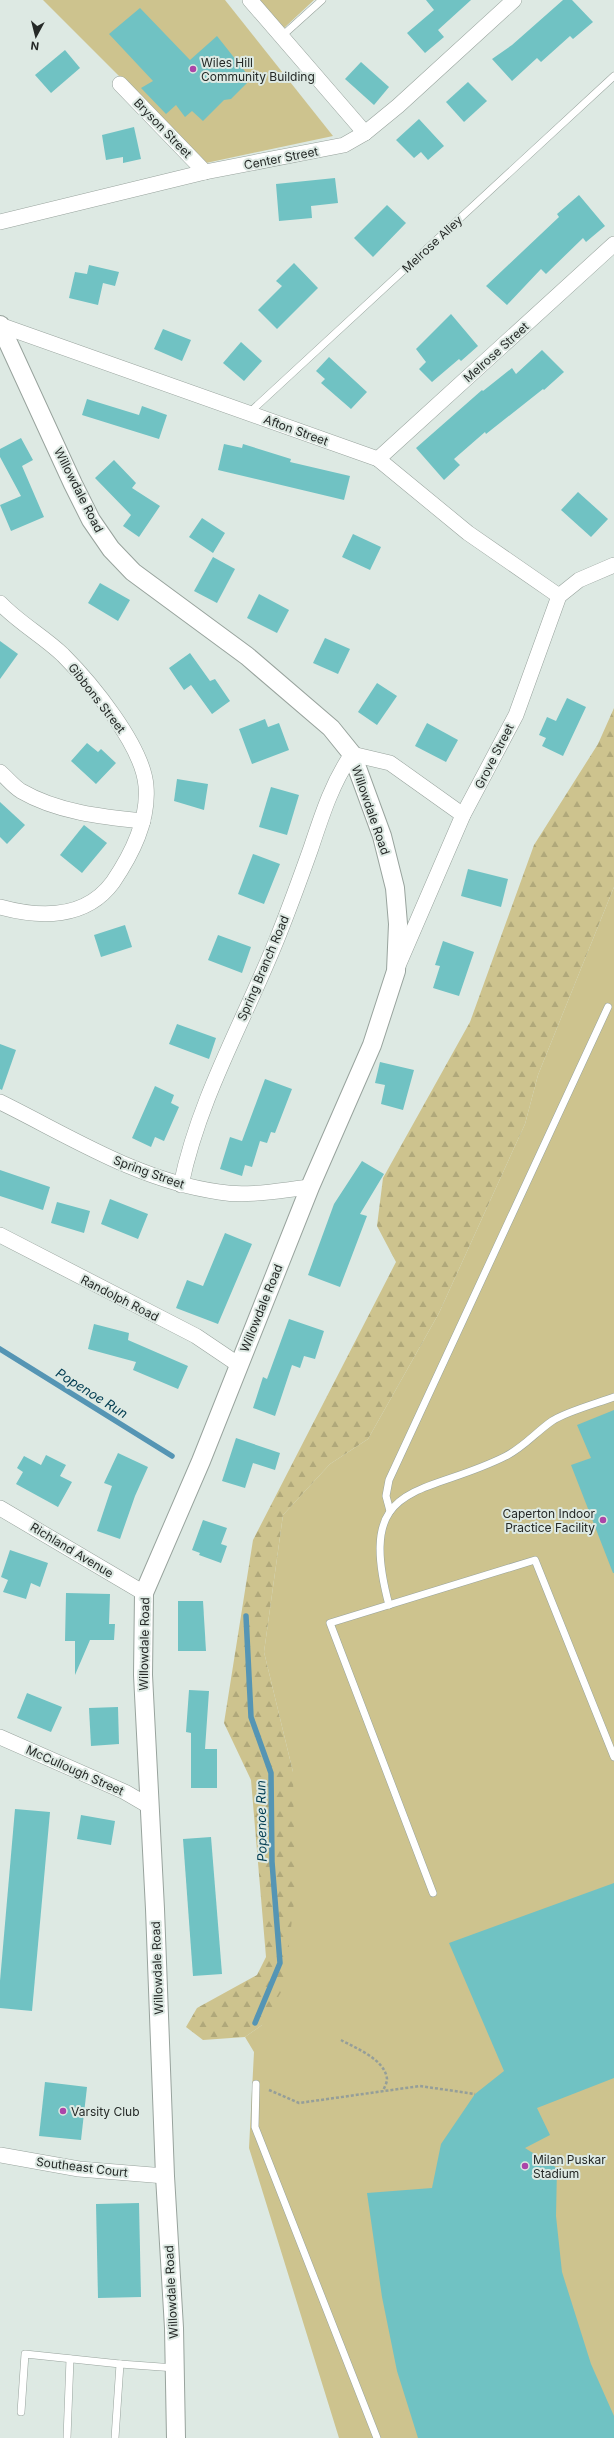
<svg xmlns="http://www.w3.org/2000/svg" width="614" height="2438" font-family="Inter,sans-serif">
	<defs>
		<pattern id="forest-firs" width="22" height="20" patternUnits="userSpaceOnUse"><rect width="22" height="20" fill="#cdc38e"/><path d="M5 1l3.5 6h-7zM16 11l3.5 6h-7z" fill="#b0a87a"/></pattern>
	</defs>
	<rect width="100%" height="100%" fill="#dde9e3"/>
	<g fill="#cdc38e">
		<polygon points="43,0 225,0 333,136 206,163"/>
		<polygon points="258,0 314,0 283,29"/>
		<polygon points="614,887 614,2438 339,2438 249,2148 254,2052 245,2037 262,2025 293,1772 264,1652 283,1515 330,1464 368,1439 439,1313 525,1124 538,1075"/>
	</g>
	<polygon fill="url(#forest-firs)" points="614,708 614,887 538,1075 525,1124 439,1313 368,1439 330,1464 283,1515 264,1652 293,1772 295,1894 284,1987 262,2025 245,2037 203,2040 186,2027 197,2008 257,1975 266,1957 251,1780 224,1723 253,1540 396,1262 377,1226 383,1178 470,1022 534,845 598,744"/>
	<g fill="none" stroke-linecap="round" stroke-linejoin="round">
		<g stroke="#5595b4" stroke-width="5.5">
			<polyline points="0,1349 172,1456"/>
			<polyline points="246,1616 251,1717 271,1773 272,1862 280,1963 255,2023"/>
		</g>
	</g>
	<g fill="#70c2c3">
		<polygon points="426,0 471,0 438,30 444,37 425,53 407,33 434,10"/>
		<polygon points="563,0 572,0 593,22 573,39 570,36 541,62 537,58 512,81 492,59 512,45"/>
		<polygon points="140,8 190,60 217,36 251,79 231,99 224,100 203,121 192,111 185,117 176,105 166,114 141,88 153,81 109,34"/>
		<polygon points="65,50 80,68 51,93 35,75"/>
		<polygon points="361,62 389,87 374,105 345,79"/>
		<polygon points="468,82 487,101 464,122 446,102"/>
		<polygon points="419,119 444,146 428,160 421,152 414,158 396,140"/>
		<polygon points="134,127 141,159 123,163 123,157 106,160 102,135"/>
		<polygon points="335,178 338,203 311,206 312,218 279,221 276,184"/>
		<polygon points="579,195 605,226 586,242 583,238 546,274 541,269 507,305 486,286 559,217 557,214"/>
		<polygon points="387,205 406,223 373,257 354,238"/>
		<polygon points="294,263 318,288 277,329 258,310 282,286 276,281"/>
		<polygon points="89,265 119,272 115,286 103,283 98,305 69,298 75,272 87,274"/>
		<polygon points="451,314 478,346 461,361 459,359 432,382 419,369 426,362 416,349"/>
		<polygon points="163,329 191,340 182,361 154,349"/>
		<polygon points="241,342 262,361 244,381 223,363"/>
		<polygon points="542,350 564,372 544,390 543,389 486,434 485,432 454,459 460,465 444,480 416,448 482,390 483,391 512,368 516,374"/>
		<polygon points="329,357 367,392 351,409 321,383 325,379 316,371"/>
		<polygon points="87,399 139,415 142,406 167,415 159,439 82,415"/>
		<polygon points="21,438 33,460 22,466 44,517 11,531 0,505 21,496 0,457 0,449"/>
		<polygon points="224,444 242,448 243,444 291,459 290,462 350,476 344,500 218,470"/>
		<polygon points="114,460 136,483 132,488 160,506 139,537 123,526 131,515 95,478"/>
		<polygon points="578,492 608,519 591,537 561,510"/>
		<polygon points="202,518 225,533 213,553 189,537"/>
		<polygon points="353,534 381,547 370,570 342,557"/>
		<polygon points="213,557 235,569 217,603 194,591"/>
		<polygon points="100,583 130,600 118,621 88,603"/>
		<polygon points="259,594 289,610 277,633 247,618"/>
		<polygon points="325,638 350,649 338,674 313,663"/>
		<polygon points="0,641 18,654 0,679"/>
		<polygon points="190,653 210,681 215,679 230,701 212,714 191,685 184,690 169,668"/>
		<polygon points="377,683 397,696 377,725 358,712"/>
		<polygon points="567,698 586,707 563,756 542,746 546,738 539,735 547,717 556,721"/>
		<polygon points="265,719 268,727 279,723 289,750 252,764 239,729"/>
		<polygon points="427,723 458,740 446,762 415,746"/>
		<polygon points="87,743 98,752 101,749 116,763 96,784 71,761"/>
		<polygon points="177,779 208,784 204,810 174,801"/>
		<polygon points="271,787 299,795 287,835 259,827"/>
		<polygon points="0,802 25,825 7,844 0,837"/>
		<polygon points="84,825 107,843 82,873 60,855"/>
		<polygon points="253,854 280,864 264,904 238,894"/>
		<polygon points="468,869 508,879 501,907 461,896"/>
		<polygon points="125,925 132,947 101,957 94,935"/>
		<polygon points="218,935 251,947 242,973 208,960"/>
		<polygon points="443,941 474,952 459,996 433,988 440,966 435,965"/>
		<polygon points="177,1024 216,1038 209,1059 169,1044"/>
		<polygon points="0,1044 16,1050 2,1090 0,1089"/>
		<polygon points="380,1062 414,1070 403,1110 381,1104 385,1085 375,1083"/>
		<polygon points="265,1079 292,1089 275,1133 271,1132 267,1143 260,1141 252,1167 245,1165 242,1176 220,1169 230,1137 242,1141"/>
		<polygon points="155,1086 174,1095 171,1103 179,1107 164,1141 155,1137 151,1147 132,1138"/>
		<polygon points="362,1161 384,1174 360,1214 367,1216 340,1287 308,1275 334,1204"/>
		<polygon points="0,1170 50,1187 43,1210 0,1196"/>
		<polygon points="110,1199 148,1214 138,1239 101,1224"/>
		<polygon points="57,1202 90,1211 84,1233 51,1223"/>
		<polygon points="225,1233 252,1244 218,1324 176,1308 187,1280 203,1286"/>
		<polygon points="289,1319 324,1331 315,1359 304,1356 300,1368 292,1365 275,1416 253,1408 263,1377 267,1379"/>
		<polygon points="94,1324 129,1333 128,1340 188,1366 178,1389 133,1370 136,1362 88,1349"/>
		<polygon points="614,1410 614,1573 613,1573 571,1465 591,1458 577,1425"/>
		<polygon points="236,1438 280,1453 275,1470 253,1463 245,1488 222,1481"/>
		<polygon points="118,1453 148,1467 135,1496 120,1539 97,1531 112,1486 104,1483"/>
		<polygon points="46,1455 66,1465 60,1476 72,1482 58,1507 16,1484 23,1472 17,1468 24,1456 41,1465"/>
		<polygon points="203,1520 227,1528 221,1544 227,1546 221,1563 199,1555 200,1553 192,1550"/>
		<polygon points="10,1550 48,1563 40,1587 31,1583 26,1599 3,1592 8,1580 1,1577"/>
		<polygon points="66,1593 110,1594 109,1624 115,1624 114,1640 90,1640 75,1675 75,1641 65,1641"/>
		<polygon points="178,1601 203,1601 206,1651 178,1651"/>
		<polygon points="189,1690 209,1691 205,1749 217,1749 217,1788 191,1788 191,1733 186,1732"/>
		<polygon points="27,1693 62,1707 51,1732 17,1718"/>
		<polygon points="118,1707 119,1744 91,1746 89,1708"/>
		<polygon points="15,1809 50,1812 32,2011 0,2008 0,1981"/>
		<polygon points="81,1815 115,1821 111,1845 77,1839"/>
		<polygon points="211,1837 222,1974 193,1976 183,1839"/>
		<polygon points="614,1883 614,2078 537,2108 550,2135 525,2148 557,2168 556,2216 562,2272 591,2364 614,2416 614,2438 418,2438 397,2371 382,2297 367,2193 432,2188 441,2144 475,2094 504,2071 449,1943"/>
		<polygon points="45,2082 87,2087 81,2140 39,2136"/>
		<polygon points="139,2203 141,2297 98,2298 96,2204"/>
	</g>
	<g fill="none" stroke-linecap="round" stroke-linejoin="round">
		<defs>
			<g id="service">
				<polyline points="282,36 322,0"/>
				<polyline points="249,413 614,76"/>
				<polyline points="390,1511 386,1496 389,1480 608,1007"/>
				<path d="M389 1605C355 1477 423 1498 506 1456 524 1447 536 1432 552 1421 565 1412 598 1403 614 1397"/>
				<polyline points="433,1893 330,1623 535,1560 614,1757"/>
				<polyline points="256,2084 255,2127 377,2438"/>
				<polyline points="120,2364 175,2368"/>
				<polyline points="21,2412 25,2354 120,2364 115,2438"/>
				<polyline points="67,2438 70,2359"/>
			</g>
			<g id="minor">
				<polyline points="250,0 365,133"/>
				<polyline points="120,84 205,172"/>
				<polyline points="0,222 205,172 344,145 365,133 398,106 514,0"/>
				<polyline points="0,325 378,459 468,533 559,596"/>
				<polyline points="378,459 614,244"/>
				<path d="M0 603C19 623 43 636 63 655 91 683 143 746 146 786 149 821 132 854 113 882 86 919 40 918 0 907"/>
				<path d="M0 772C7 778 13 786 21 791 57 812 102 817 143 821"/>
				<polyline points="397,968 463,815 516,715 559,596 579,580 614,565"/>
				<path d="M0 1102C71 1137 139 1181 219 1192 249 1197 281 1190 310 1187"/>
				<path d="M181 1185C199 1098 244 1021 277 939 289 909 300 879 311 848 322 815 332 783 352 754L390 763 463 815"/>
				<polyline points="0,1235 196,1336 239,1365"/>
				<polyline points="0,1508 144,1593"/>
				<polyline points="0,1737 125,1792 149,1806"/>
				<polyline points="0,2155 79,2169 165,2176"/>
			</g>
			<polyline id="tertiary" points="0,325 73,484 91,520 111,549 133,572 247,656 331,728 352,754 382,836 395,888 398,924 396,971 372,1045 310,1187 201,1461 144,1593 143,1675 155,1909 165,2176 174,2328 176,2438"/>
		</defs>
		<use href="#service" stroke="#98a39d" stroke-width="8"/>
		<use href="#minor" stroke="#98a39d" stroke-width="16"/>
		<use href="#tertiary" stroke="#98a39d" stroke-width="20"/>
		<g stroke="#959e99" stroke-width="2.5" stroke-dasharray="3 2" stroke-linecap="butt">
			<path d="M341 2040C355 2048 385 2059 387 2079 387 2083 384 2088 383 2091"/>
			<polyline points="269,2090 299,2103 420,2086 475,2094"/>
		</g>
		<use href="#service" stroke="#fff" stroke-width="7"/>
		<use href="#minor" stroke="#fff" stroke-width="15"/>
		<use href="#tertiary" stroke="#fff" stroke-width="18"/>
	</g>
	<g fill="#ab45a9" stroke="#dde9e3" stroke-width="1.5">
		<circle cx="193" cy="69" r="4"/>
		<circle cx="603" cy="1520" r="4"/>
		<circle cx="63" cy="2111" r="4"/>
		<circle cx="525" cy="2166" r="4"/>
	</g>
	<g text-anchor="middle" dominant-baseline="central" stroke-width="4" stroke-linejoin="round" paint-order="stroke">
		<g font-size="12" fill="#252927" stroke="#dde9e3" text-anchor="start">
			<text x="201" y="62">Wiles Hill<tspan x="201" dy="14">Community Building</tspan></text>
			<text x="595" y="1513" text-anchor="end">Caperton Indoor<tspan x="595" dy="14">Practice Facility</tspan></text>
			<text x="71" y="2111">Varsity Club</text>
			<text x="533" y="2159">Milan Puskar<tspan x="533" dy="14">Stadium</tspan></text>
		</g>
		<g font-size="12" fill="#252927" stroke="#dde9e3">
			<text transform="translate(163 128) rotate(46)">Bryson Street</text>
			<text transform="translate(281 158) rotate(-11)">Center Street</text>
			<text transform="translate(432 244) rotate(-43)">Melrose Alley</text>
			<text transform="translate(496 352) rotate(-42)">Melrose Street</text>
			<text transform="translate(296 430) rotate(20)">Afton Street</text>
			<text transform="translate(79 490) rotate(63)">Willowdale Road</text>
			<text transform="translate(97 698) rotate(52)">Gibbons Street</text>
			<text transform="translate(494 756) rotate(-63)">Grove Street</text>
			<text transform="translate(371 810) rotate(71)">Willowdale Road</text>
			<text transform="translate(263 968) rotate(-67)">Spring Branch Road</text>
			<text transform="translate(149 1172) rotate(20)">Spring Street</text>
			<text transform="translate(120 1298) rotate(27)">Randolph Road</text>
			<text transform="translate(261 1308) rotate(-68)">Willowdale Road</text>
			<text transform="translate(72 1550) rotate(31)">Richland Avenue</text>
			<text transform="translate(144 1644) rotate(-89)">Willowdale Road</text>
			<text transform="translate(75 1770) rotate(24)">McCullough Street</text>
			<text transform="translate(157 1968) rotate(-92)">Willowdale Road</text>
			<text transform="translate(82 2167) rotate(7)">Southeast Court</text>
			<text transform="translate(171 2292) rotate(-93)">Willowdale Road</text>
		</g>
		<g font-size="13" font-style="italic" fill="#003c51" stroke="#dde9e3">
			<text transform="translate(92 1393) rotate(32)">Popenoe Run</text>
			<text transform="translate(261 1821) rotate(-91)">Popenoe Run</text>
		</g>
	</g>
	<g transform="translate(36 36) rotate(187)" stroke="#dde9e3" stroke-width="3" paint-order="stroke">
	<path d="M0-3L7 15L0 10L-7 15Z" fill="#252927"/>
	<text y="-6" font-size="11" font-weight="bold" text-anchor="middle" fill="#252927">N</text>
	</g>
</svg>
